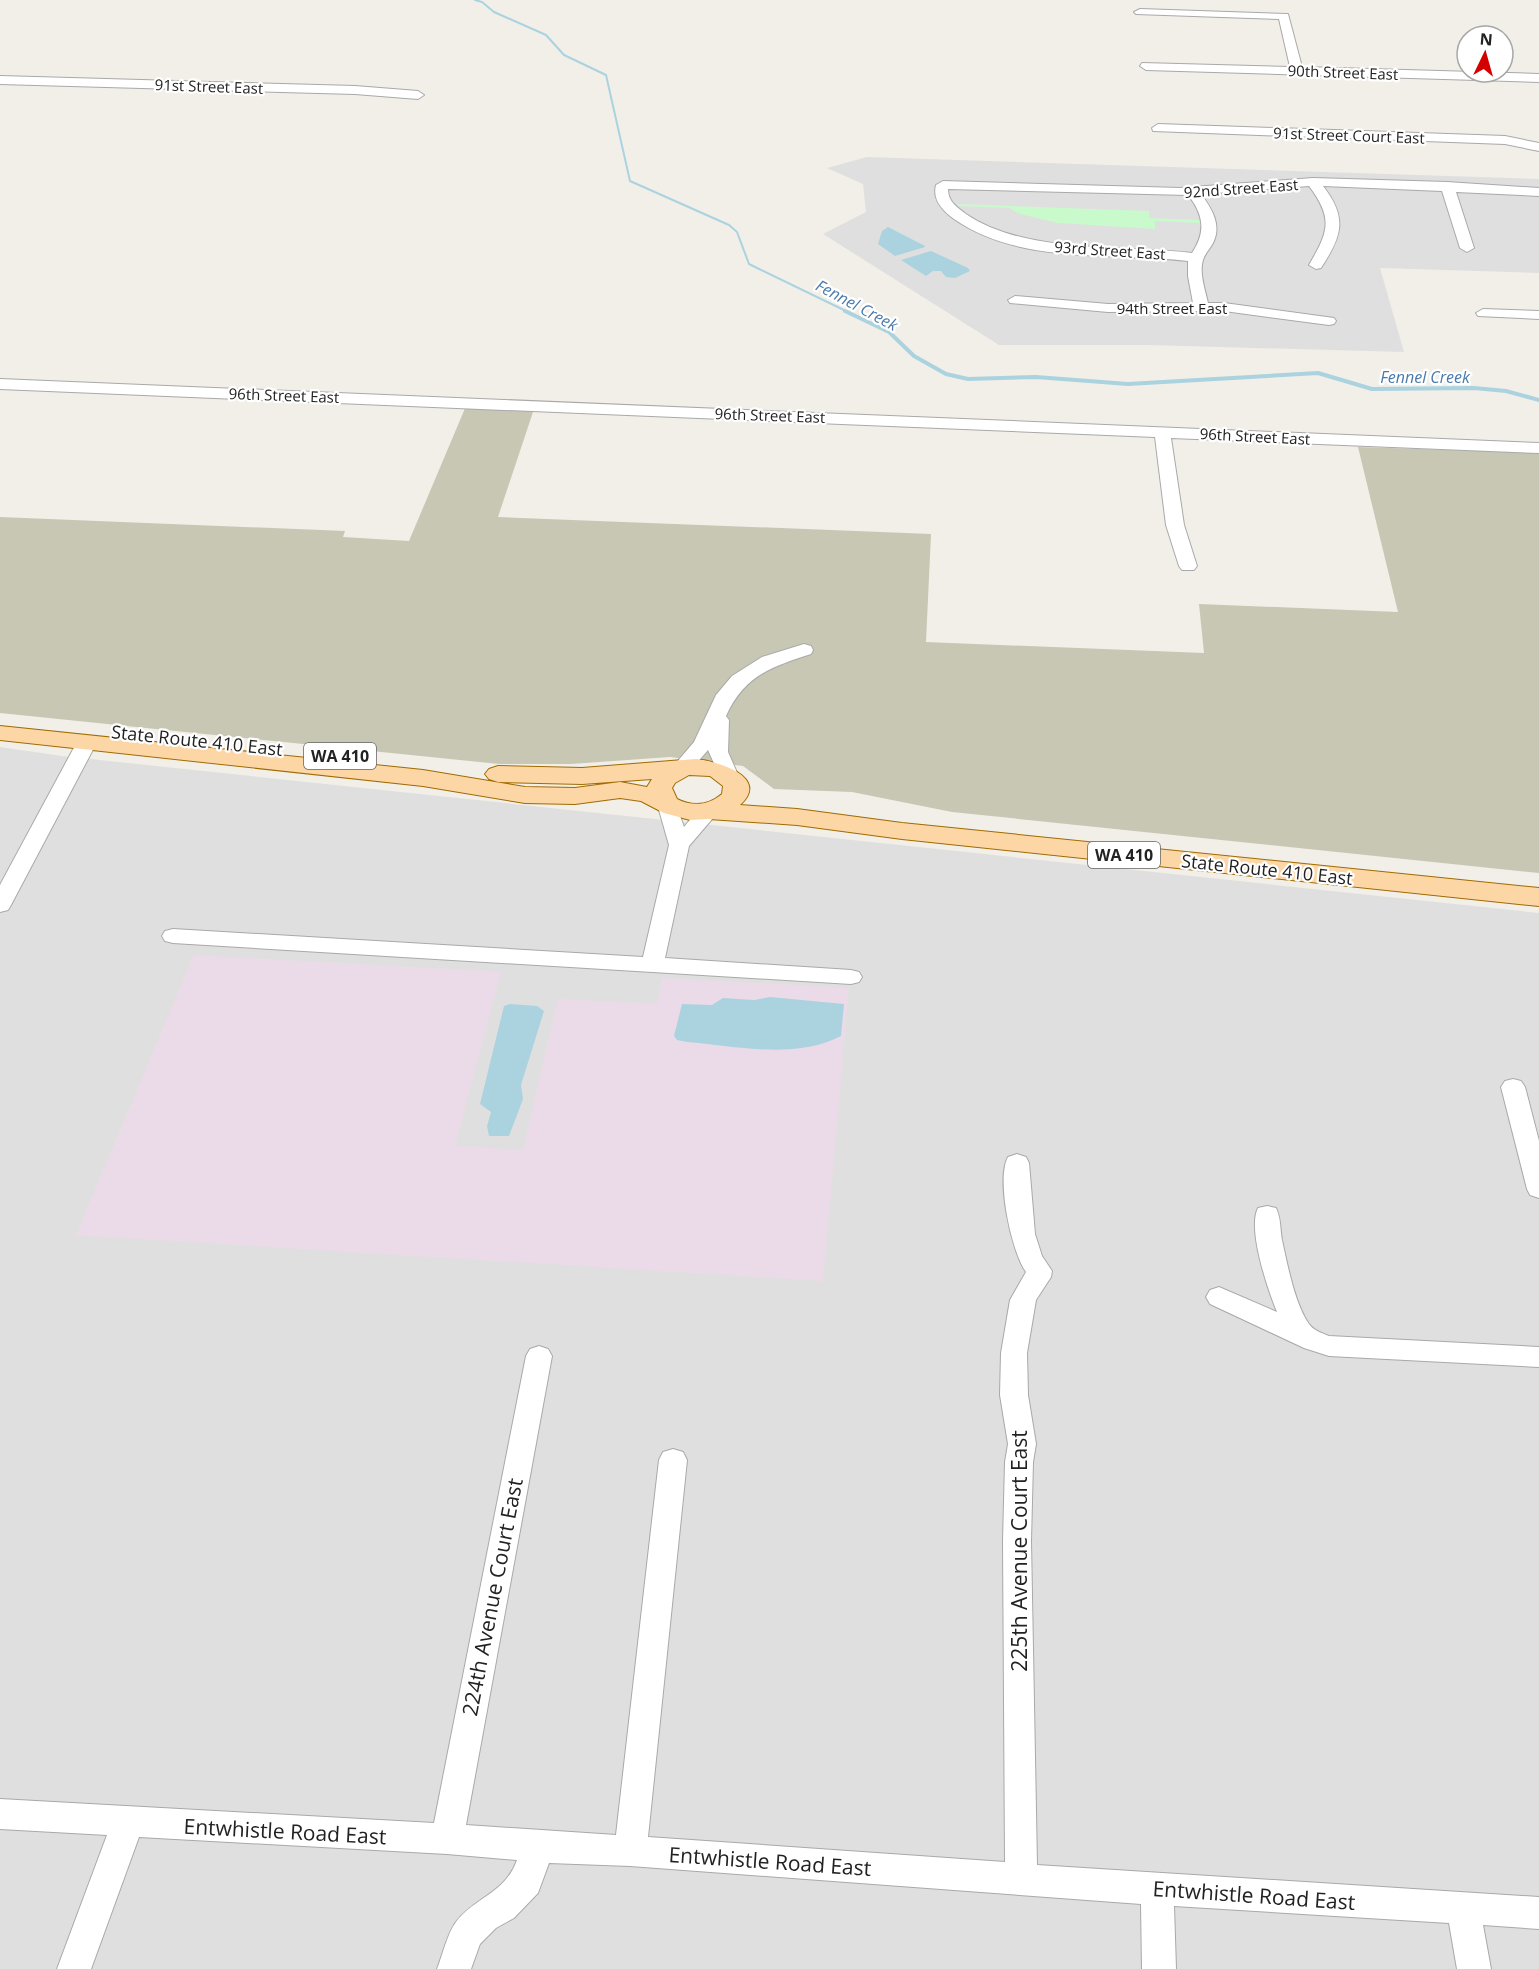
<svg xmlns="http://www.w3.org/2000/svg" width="1539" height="1969" font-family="'Open Sans',sans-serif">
	<rect width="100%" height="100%" fill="#f2efe9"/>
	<g fill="#e0dfdf">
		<polygon points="867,157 1539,179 1539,273 1380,268 1404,352 1147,345 999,345 823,234 866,212 863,184 827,168"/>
		<polygon points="0,747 62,756 1539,913 1539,1969 0,1969"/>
	</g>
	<polygon fill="#ebdbe8" points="194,955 501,972 455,1146 523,1150 558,999 657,1004 662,978 849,988 823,1281 76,1235"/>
	<polygon fill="#c7c7b4" points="466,406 534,409 498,517 931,534 926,642 1204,653 1199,604 1398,612 1358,447 1539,453 1539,873 952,812 852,792 774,789 743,766 670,757 571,764 499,764 0,713 0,517 345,531 343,537 409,541"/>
	<polygon fill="#c8facc" points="957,204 1149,211 1149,218 1200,220 1200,223 1155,221 1155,229 1058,223 1020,214 1009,208 960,206"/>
	<g fill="#aad3df">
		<polygon points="888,227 925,246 925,247 895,256 878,244 882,231"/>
		<polygon points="931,251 968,268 970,271 955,278 946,277 941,271 933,271 926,276 901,260"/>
		<path d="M770 997 844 1004 841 1036C795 1060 736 1046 687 1042L677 1040 674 1036 682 1004 712 1005 723 998 754 1000Z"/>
		<polygon points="510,1004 537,1006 544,1011 521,1085 523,1099 509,1136 489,1136 487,1126 491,1112 480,1104 504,1006"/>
	</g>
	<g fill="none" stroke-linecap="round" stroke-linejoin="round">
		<polyline stroke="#aad3df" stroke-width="2" points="475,0 482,2 494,12 546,35 564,55 606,75 630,181 729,225 737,232 749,264 848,312"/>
		<polyline stroke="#aad3df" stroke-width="4" points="845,311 889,332 914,356 946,374 968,379 1036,377 1128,384 1318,373 1372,389 1474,388 1506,391 1539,400"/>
		<defs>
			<g id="minor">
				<polygon points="1140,9 1288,14 1302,67 1539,74 1539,82 1146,70 1140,66 1142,63 1290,67 1279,19 1136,14 1134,12"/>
				<polygon points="0,76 355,86 418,91 424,95 418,99 355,94 0,84"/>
				<polygon points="1158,124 1505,136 1539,143 1539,151 1505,144 1153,131 1152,128"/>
				<path d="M1313 178 1447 182 1539 188V196L1456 192 1474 248 1467 252 1460 248 1442 191 1323 186C1348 218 1342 236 1321 268L1316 269 1309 265C1328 232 1334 219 1309 186L1201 194C1212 209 1222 225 1213 243 1210 249 1205 253 1203 260 1199 273 1205 289 1208 303H1224L1334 318 1336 321 1334 324 1329 325 1224 311 1108 312 1010 303 1008 300 1015 296 1108 304 1193 303 1188 276V261C1112 252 1020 265 954 219 943 211 932 200 936 185L943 181 1180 188ZM948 189 1188 195C1204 215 1206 232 1192 253 1122 245 1024 254 966 214 957 207 948 202 948 189Z"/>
				<polygon points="1483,309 1539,311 1539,319 1478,316 1476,313"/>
				<polygon points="0,379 1539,443 1539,453 1171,438 1184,525 1197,566 1194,570 1182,570 1179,566 1166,525 1155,437 0,389"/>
				<path d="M804 644 811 646 813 650 811 654C771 667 744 676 726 716L729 720 728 752 738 775 735 779H721L708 750 688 773H674L671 769 694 742 716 695 732 676 762 657Z"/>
				<polygon points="87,736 94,738 97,742 11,905 8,910 0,912 0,885 77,742 80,738"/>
				<path d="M667 797 674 799 684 827C694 816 700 803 716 807L719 811 689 846 665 958 851 970 859 972 862 977 859 982 851 984 173 943 165 941 162 936 165 931 173 929 643 957 669 845 657 803 660 799Z"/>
				<polygon points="1513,1079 1521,1081 1525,1087 1539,1141 1539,1198 1530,1195 1527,1189 1501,1087 1505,1081"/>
				<path d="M1017 1154 1026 1157 1029 1163 1035 1234 1042 1256 1052 1271 1051 1277 1036 1300 1027 1353 1028 1395 1036 1444 1033 1462 1031 1541 1037 1865 1539 1897V1929L1483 1925 1491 1969H1457L1449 1923 1174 1906 1176 1969H1142L1141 1904 630 1866 549 1863 538 1893 514 1918 496 1928 480 1944 471 1969H437C443 1954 447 1934 456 1922 475 1897 505 1894 517 1860L447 1854 139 1837 91 1969H57L107 1835 0 1829V1799L434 1823 526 1356 530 1349 539 1346 548 1349 552 1356 466 1825 616 1835 659 1460 663 1452 673 1449 683 1452 687 1460 648 1837 1005 1862 1003 1541 1005 1462 1008 1444 1000 1395 1001 1353 1010 1300 1026 1272C1011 1251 996 1179 1008 1157Z"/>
				<path d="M1267 1206 1276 1208C1281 1218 1280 1229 1282 1240 1287 1263 1295 1305 1309 1324 1314 1331 1322 1333 1329 1336L1539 1347V1367L1329 1356 1304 1348 1210 1304 1206 1297 1210 1290 1219 1287 1277 1312C1268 1290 1247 1229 1258 1208Z"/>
			</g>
			<path id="major" d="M0 726 423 770 525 787 575 788 620 782 647 787 652 779 582 784 498 782 489 779 485 774 489 769 498 766 582 768 696 759C717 761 771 777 740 805L797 809 902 823 1539 888V906L902 839 797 825 709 819 690 820 664 813 641 801 620 798 575 804 525 803 423 786 0 740ZM689 775 710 776 723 786 722 794C709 805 693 807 677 799L672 788 675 783Z"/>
		</defs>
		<use href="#minor" stroke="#a9a9a9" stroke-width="2"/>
		<use href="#major" stroke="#a06b00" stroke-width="2"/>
		<use href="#minor" fill="#fff" fill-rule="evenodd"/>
		<use href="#major" fill="#fcd6a4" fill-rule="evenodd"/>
	</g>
	<g text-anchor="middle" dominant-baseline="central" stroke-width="4.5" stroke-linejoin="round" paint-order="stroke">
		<g font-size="15" fill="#222" stroke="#fff">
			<text transform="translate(1343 72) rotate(2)">90th Street East</text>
			<text transform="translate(209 86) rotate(2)">91st Street East</text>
			<text transform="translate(1349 135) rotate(2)">91st Street Court East</text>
			<text transform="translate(1241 188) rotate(-4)">92nd Street East</text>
			<text transform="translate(1110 250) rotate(4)">93rd Street East</text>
			<text x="1172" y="308">94th Street East</text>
			<text transform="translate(284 395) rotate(2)">96th Street East</text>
			<text transform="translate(770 415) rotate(2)">96th Street East</text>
			<text transform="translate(1255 436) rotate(3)">96th Street East</text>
		</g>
		<g font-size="16" font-style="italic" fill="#4a7aab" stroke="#fff">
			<text transform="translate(857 305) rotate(28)">Fennel Creek</text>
			<text x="1425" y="377">Fennel Creek</text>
		</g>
		<g fill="#fff" stroke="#646464" stroke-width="1.5">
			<rect x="304" y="743" width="72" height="26" rx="4.5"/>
			<rect x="1088" y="842" width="72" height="26" rx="4.5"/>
		</g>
		<g font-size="16" font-weight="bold" fill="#222">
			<text x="340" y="756">WA 410</text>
			<text x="1124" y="855">WA 410</text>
		</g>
		<g font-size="18" fill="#222" stroke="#fff">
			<text transform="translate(197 740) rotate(6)">State Route 410 East</text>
			<text transform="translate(1267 869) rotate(6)">State Route 410 East</text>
		</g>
		<g font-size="21" fill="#222" stroke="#fff">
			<text transform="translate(1019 1551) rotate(-90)">225th Avenue Court East</text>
			<text transform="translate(492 1597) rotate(-79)">224th Avenue Court East</text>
			<text transform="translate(285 1831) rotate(3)">Entwhistle Road East</text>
			<text transform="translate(770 1861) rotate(4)">Entwhistle Road East</text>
			<text transform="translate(1254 1895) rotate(4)">Entwhistle Road East</text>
		</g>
	</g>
	<g transform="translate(1485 54) rotate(5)"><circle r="28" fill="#ffffff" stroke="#a7a7a7" stroke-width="1.5"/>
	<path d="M0-4.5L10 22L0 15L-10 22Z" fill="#d40000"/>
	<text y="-9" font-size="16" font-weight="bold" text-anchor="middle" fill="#222222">N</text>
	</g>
</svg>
